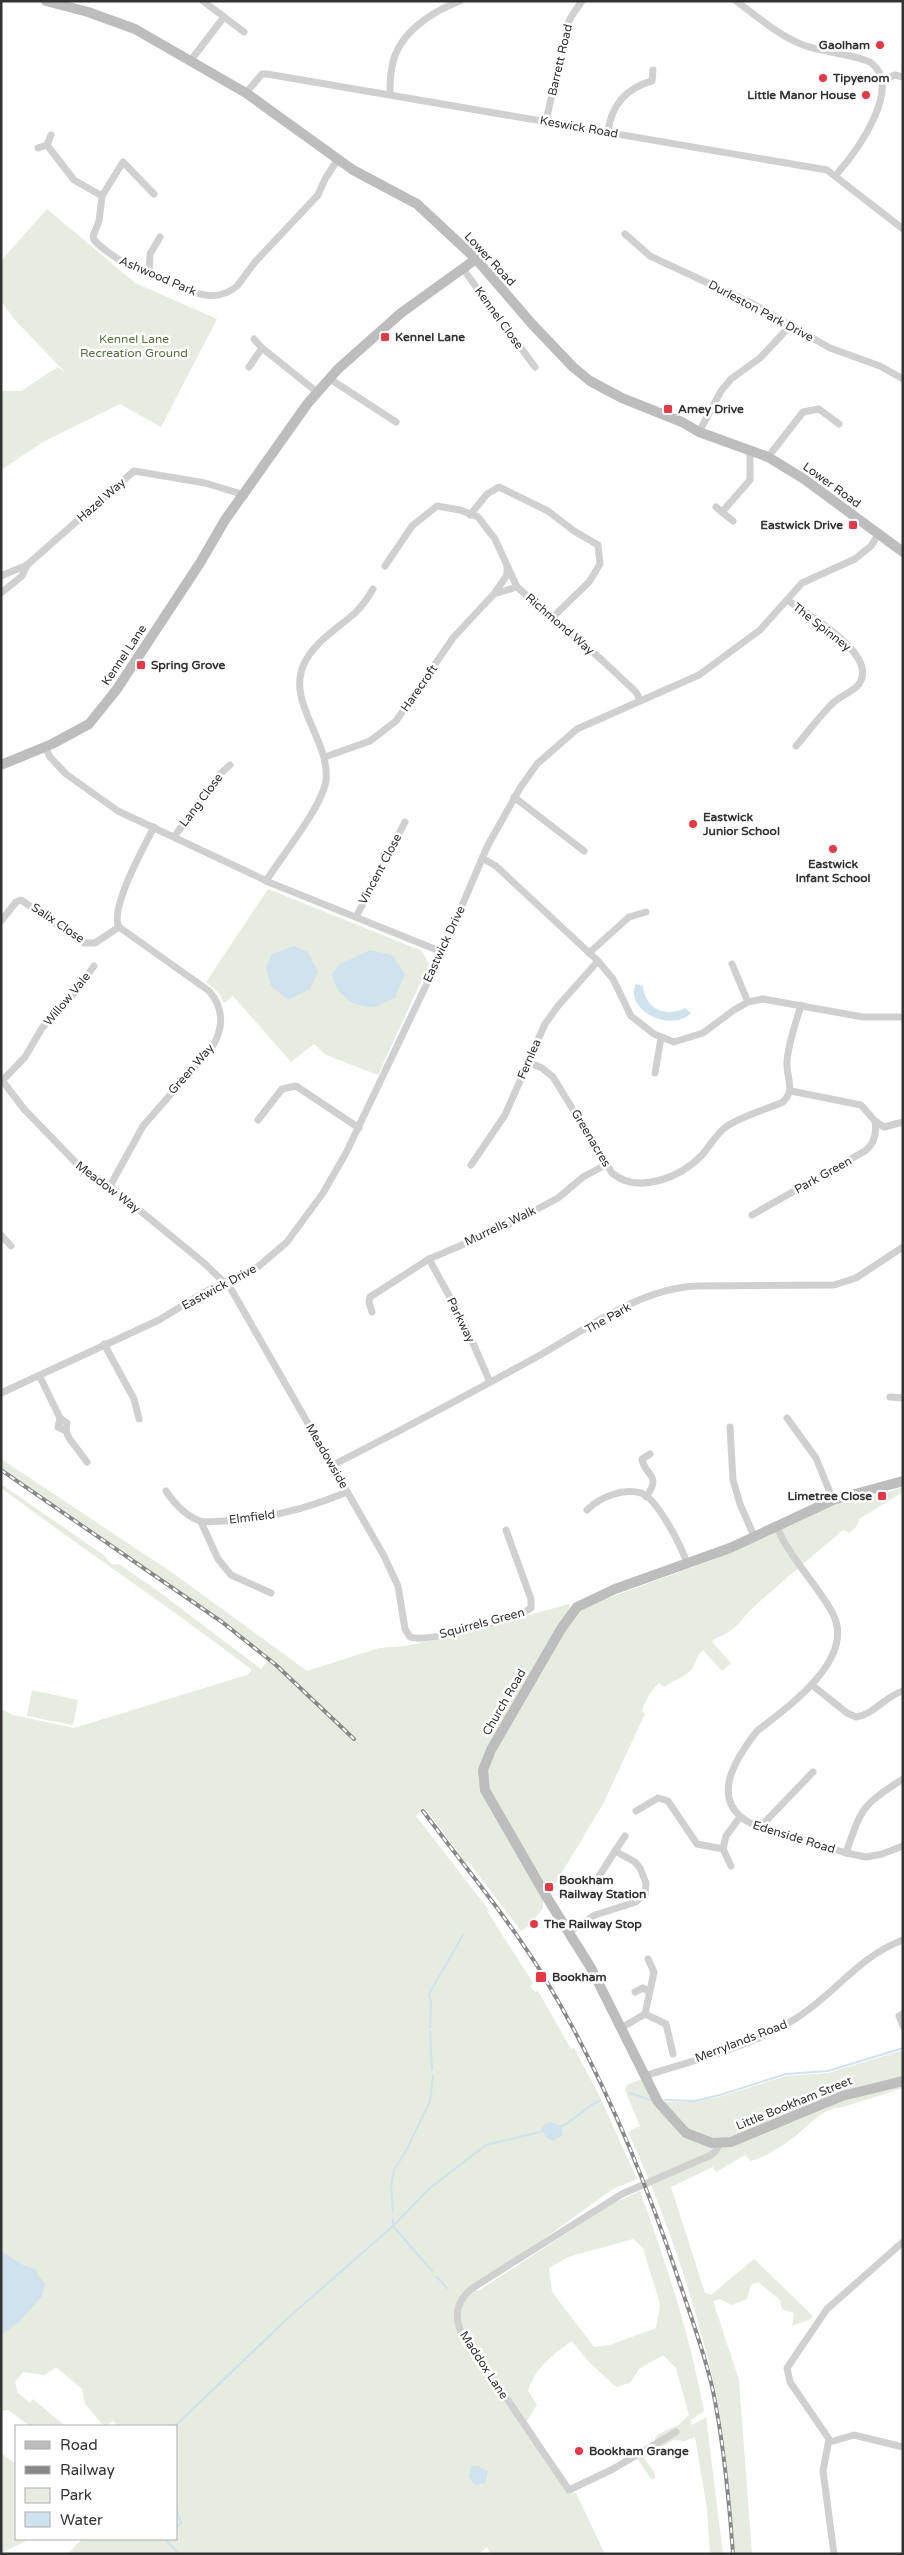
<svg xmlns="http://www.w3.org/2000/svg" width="904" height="2555" font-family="'Varela Round',sans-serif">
	<rect width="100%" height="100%" fill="#fff"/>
	<g fill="#e6ecdf" fill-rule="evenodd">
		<polygon points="47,209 135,283 217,319 161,427 120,404 43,442 1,470 1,391 21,391 58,367 66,373 15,320 1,301 1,261"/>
		<polygon points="268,889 422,951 429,964 378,1075 326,1055 314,1044 291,1062 233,996 224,1003 219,993 206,982"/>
		<path d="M1 1459 170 1571 307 1671 379 1648 405 1646 456 1635 569 1604 571 1608 584 1607 715 1559 826 1506 869 1498 903 1487V1492L859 1519 857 1526 849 1533 843 1530C815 1554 786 1578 758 1603 739 1620 740 1629 714 1639L712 1642 731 1663 722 1671 703 1650C695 1657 697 1663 691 1670 685 1677 672 1681 664 1687L659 1683C650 1691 646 1700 642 1711L645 1714 603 1804 552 1889 543 1900V1908L530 1925 521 1931 468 1861 465 1862 425 1808 416 1816 488 1909 487 1911 533 1983 530 1986 535 1992 538 1991 571 2049 574 2048 598 2093 637 2179 613 2189 531 2248 473 2284 478 2291 612 2204 640 2191C666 2263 690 2335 704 2411L691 2420 692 2425 706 2417 723 2554H710L707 2509 695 2437 685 2441 673 2440 644 2458 654 2472 655 2478 651 2479 637 2458 656 2446 655 2438 659 2434 678 2425 689 2415 676 2368 663 2355 639 2369 630 2383 616 2387 588 2361 572 2341C552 2355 536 2367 528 2391L537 2405 527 2421 573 2493H576L605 2554H490L487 2547 479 2554H68L82 2539H176V2426H118L113 2421 104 2426 85 2404 82 2389 56 2367 45 2375 23 2372 15 2382 18 2393 30 2403 33 2399 65 2426H30L8 2410 1 2411V1709L13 1715 74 1728 247 1675 252 1670C170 1607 84 1550 1 1488V1484L105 1556C109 1562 111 1566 119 1564L158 1591 261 1669 270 1658 224 1622 1 1467ZM633 2239 643 2248 660 2304 656 2328 610 2345 594 2347 552 2292 549 2268 568 2257Z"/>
		<polygon points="32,1690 78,1700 73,1725 27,1716"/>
		<path d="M903 2050V2088L843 2107C821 2108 809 2126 793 2138 781 2147 765 2157 751 2161L745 2155 716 2172 713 2167 671 2187 705 2293 711 2295 754 2259 813 2316 811 2319 792 2326 794 2313 782 2309 780 2300 758 2282 751 2285 747 2299 732 2305 720 2299 713 2301 739 2380 752 2554H735C730 2497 726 2439 714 2384 694 2298 665 2212 628 2132L640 2126 625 2090 627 2085 641 2079 663 2102H693L719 2097 786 2076 828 2073Z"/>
		<polygon points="1,2453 16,2464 16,2539 30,2539 1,2553"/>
	</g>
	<g fill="#cfe2ee">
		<polygon points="294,946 308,952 318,972 310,989 288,1000 271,986 266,967 272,954"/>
		<path d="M370 950 392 955 405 974 395 998C388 1000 378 1007 372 1007 351 1007 335 993 332 974L340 964Z"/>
		<path d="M636 984 643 986C645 1009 666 1018 685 1008L691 1013C671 1034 623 1009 636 984Z"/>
		<polygon points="550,2122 561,2126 563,2135 553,2141 548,2139 541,2130 544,2125"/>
		<polygon points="1,2251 23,2265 35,2269 40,2278 45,2283 42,2296 20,2321 1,2335"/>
		<polygon points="471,2466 478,2466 488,2471 486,2483 475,2485 469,2477"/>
	</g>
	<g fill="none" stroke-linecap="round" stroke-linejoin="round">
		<g stroke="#cfe2ee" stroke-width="2">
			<polyline points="430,2027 431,2002 429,1994 463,1935"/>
			<polyline points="430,2032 432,2069"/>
			<polyline points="630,2093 651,2100"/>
			<polyline points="665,2100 694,2101 720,2095 786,2074 828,2071 903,2048"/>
			<path d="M559 2127C574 2123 582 2108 599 2101"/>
			<polyline points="393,2211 391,2187 394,2170 407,2149 430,2101 433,2076"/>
			<polyline points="393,2219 393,2226 432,2271"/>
			<polyline points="437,2277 447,2288"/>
			<polyline points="175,2426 288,2318 393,2226 430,2188 486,2145 544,2131"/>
			<polyline points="176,2509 181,2523 176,2527"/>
			<polyline points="165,2539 179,2554"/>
		</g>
		<g stroke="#d0d0d0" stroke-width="7">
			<polyline points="203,1 244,32"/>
			<path d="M736 1C758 17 778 35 803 45 825 53 849 53 870 62 904 86 858 150 836 175"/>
			<polyline points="191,60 224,17"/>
			<polyline points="888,78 895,75 903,77"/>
			<polyline points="246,93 262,74 267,74 827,170 903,229"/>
			<path d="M390 94C390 85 390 76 392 67 397 34 431 12 460 1"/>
			<polyline points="546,121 567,26 571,17 582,1"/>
			<path d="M608 132C611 106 626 88 652 81L653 70"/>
			<polyline points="47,145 74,180 102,196"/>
			<polyline points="38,148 47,145 51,135"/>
			<path d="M154 194 123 162 102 196 99 221 93 236 94 240C117 264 149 274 179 286 187 289 196 294 205 295 218 297 228 294 237 286L255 262 318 195 325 179 338 159"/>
			<polyline points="625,234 650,256 753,304 830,348 880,366 903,379"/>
			<polyline points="463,269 535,367"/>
			<polyline points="149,274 150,254 160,237"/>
			<polyline points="254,339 262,348"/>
			<polyline points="249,367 262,348 317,392"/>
			<polyline points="330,379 396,422"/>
			<polyline points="699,432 721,391 731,379 760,358 791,325"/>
			<polyline points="768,457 803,412 819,409 839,424"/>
			<polyline points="716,507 733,521"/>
			<polyline points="722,512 750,480 750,449"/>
			<polyline points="470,515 487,494 499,487 548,511 574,531 598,545 600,564 589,582 553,617"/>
			<polyline points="385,566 412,526 437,506 460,510 478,517 495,539 517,587 603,661 636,692 640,700"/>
			<polyline points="1,576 27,565 134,471 205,483 245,495"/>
			<polyline points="1,593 22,576 27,565"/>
			<polyline points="494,594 507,575 507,566"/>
			<path d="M787 600C806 613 880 655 859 684 854 691 841 696 834 702 820 715 809 731 796 746"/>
			<polyline points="45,747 50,757 66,774 118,811 271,883 442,952"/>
			<polyline points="325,757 370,741 396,721 453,638 477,612 494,594 517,587"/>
			<polyline points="514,797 584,851"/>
			<polyline points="174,837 219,775 230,765"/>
			<polyline points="482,858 496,866 598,961 613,979 631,1016 654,1034 674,1042 703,1033 734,1010 748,1002 763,999 863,1017 903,1017"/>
			<path d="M266 881C281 857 323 806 326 780 330 740 286 702 304 664 313 643 338 628 355 613 362 606 368 598 373 589"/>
			<polyline points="356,917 405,822"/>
			<polyline points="1,921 16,902 21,900 84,943 95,943 119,927"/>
			<path d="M119 927C109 909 145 845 154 827"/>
			<polyline points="589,953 629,917 646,912"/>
			<polyline points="732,964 748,1002"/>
			<path d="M528 1062 542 1068 553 1077 612 1173C638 1195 681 1177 702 1155 710 1146 716 1134 727 1126 744 1115 765 1110 783 1102 796 1089 786 1078 787 1062 788 1043 796 1023 801 1005"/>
			<polyline points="655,1073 661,1038"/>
			<path d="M1 1079 24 1109 80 1167 110 1186 204 1263 231 1289 384 1556 398 1586 405 1629 410 1637C427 1644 501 1620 523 1613L531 1608V1599L506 1530"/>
			<polyline points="3,1080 25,1057 42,1028 72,996 94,966"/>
			<polyline points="258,1120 282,1089 296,1086 359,1128"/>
			<polyline points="875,1121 884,1127 903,1122"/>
			<polyline points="471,1165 505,1115 545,1024 558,1006 598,961"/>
			<path d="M110 1186 143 1126 212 1047C224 1028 224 1008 209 991L119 927"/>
			<path d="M752 1215 865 1151C875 1143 877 1133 875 1121L861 1105 791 1091"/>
			<polyline points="1,1235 11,1246"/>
			<polyline points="429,1259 465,1325 490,1382"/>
			<polyline points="372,1312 369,1302 370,1297 429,1259 504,1227 558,1198 583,1177 607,1164"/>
			<polyline points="104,1344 134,1399 139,1419"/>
			<polyline points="40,1377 60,1418 67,1423 66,1431 69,1438 87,1462"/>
			<polyline points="1,1393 159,1320 203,1293 259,1266 287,1242 323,1193 346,1153 442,952 488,845 520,788 537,764 577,729 699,675 760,630 802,583 855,559 871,546 878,535"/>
			<polyline points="890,1397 903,1398"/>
			<polyline points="60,1418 58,1427 66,1431"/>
			<polyline points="787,1418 816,1458 833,1500"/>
			<polyline points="730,1427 733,1480 740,1504 754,1536"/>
			<path d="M333 1465C400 1431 467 1395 533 1359 584 1331 639 1288 697 1286L834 1285 856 1278 903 1247"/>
			<path d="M166 1491C174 1503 186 1516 200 1521 207 1523 216 1521 223 1521 267 1519 307 1509 347 1492"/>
			<path d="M646 1497C663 1474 644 1476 642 1459L650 1454"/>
			<path d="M587 1510C600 1497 622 1488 641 1493 657 1498 682 1547 687 1564"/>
			<polyline points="201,1522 218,1559 231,1575 271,1593"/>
			<path d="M776 1525C789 1557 815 1582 832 1612 858 1658 788 1707 757 1731 736 1758 708 1800 750 1823L846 1853 866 1857 882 1854 903 1846"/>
			<path d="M812 1685 847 1713 856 1717C875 1714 885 1696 903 1691"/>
			<polyline points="636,1811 658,1798 668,1801 697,1844 723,1849 726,1836 740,1817"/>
			<polyline points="760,1827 813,1772"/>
			<polyline points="723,1849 731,1866"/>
			<path d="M846 1853C862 1807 861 1806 903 1779"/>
			<polyline points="599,1876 625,1836"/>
			<polyline points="569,1932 595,1915 636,1902 645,1894 646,1883 640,1868 635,1862 615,1851"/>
			<polyline points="635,1992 643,1988 649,1991"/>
			<polyline points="645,2014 666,2024 673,2054"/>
			<polyline points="903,2014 899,2016 903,2026"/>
			<polyline points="621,2028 645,2014 654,1972 648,1959"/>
			<path d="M644 2076C694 2060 751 2047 795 2019 834 1995 859 1956 903 1940"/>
			<path d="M676 2432 613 2469 569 2490 460 2330C454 2312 458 2301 471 2289L622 2194 711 2155 716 2151 719 2144"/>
			<polyline points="830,2442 854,2435 903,2447"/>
			<polyline points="834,2554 823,2471 829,2439 790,2382 787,2368 827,2309 903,2242"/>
		</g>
		<g stroke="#bdbdbd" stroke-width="10">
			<polyline points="46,1 88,12 135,29 246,93 353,170 417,204 476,259 532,324 573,367 590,381 622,398 682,422 699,432 768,457 804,479 903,552"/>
			<polyline points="1,765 52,744 89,724 117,689 200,563 225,520 308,403 338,369 401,313 476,259"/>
			<polyline points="903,1481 833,1500 730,1548 615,1589 577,1607 561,1629 491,1750 483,1770 485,1790 546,1896 591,1968 658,2102 686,2133 712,2143 731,2142 842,2096 903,2081"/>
		</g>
		<defs>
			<g id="rail">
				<polyline points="1,1470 222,1622 276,1665 354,1739"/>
				<path d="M423 1811C464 1866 509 1919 544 1977 602 2073 644 2175 679 2281 691 2317 705 2354 713 2391 724 2444 729 2499 733 2554"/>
			</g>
		</defs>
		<use href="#rail" stroke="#888" stroke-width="4"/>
		<use href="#rail" stroke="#fff" stroke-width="2" stroke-dasharray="5.5" stroke-linecap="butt"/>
	</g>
	<g fill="#e63946" stroke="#fff" stroke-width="2">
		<circle cx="880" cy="45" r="5"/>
		<circle cx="823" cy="78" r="5"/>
		<circle cx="866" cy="95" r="5"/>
		<rect x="380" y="332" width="10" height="10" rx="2.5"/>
		<rect x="663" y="404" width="10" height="10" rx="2.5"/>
		<rect x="848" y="520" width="10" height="10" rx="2.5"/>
		<rect x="136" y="660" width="10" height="10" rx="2.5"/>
		<circle cx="693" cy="824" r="5"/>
		<circle cx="833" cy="849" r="5"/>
		<rect x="877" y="1491" width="10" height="10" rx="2.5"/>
		<rect x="544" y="1882" width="10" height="10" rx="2.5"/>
		<circle cx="534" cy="1924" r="5"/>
		<rect x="535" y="1971" width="12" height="12" rx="2.5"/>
		<circle cx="579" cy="2451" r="5"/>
	</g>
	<g text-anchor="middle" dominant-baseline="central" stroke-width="5" stroke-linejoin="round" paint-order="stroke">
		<g font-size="12" font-weight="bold" fill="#333" stroke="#fff" text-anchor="start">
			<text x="870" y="45" text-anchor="end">Gaolham</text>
			<text x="833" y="78">Tipyenom</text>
			<text x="856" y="95" text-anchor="end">Little Manor House</text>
			<text x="395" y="337">Kennel Lane</text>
			<text x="678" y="409">Amey Drive</text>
			<text x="843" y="525" text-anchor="end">Eastwick Drive</text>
			<text x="151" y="665">Spring Grove</text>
			<text x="703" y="817">Eastwick<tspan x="703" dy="14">Junior School</tspan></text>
			<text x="833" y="864" text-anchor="middle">Eastwick<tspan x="833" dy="14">Infant School</tspan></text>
			<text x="872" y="1496" text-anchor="end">Limetree Close</text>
			<text x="559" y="1880">Bookham<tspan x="559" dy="14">Railway Station</tspan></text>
			<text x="544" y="1924">The Railway Stop</text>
			<text x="552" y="1977">Bookham</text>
			<text x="589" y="2451">Bookham Grange</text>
		</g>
		<g font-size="12" fill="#333" stroke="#fff">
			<text transform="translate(560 60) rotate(-77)">Barrett Road</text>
			<text transform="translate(579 127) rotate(10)">Keswick Road</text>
			<text transform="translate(490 259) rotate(47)">Lower Road</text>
			<text transform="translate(158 276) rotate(23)">Ashwood Park</text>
			<text transform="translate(761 311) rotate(28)">Durleston Park Drive</text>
			<text transform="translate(499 318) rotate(54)">Kennel Close</text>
			<text transform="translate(832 485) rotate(36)">Lower Road</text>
			<text transform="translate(101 500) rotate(-41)">Hazel Way</text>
			<text transform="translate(560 624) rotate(41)">Richmond Way</text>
			<text transform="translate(822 627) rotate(38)">The Spinney</text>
			<text transform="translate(124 655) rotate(-56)">Kennel Lane</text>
			<text transform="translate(419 688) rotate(-55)">Harecroft</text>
			<text transform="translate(201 800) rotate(-53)">Lang Close</text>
			<text transform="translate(380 869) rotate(-62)">Vincent Close</text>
			<text transform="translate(58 923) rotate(34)">Salix Close</text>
			<text transform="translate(444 944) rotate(-65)">Eastwick Drive</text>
			<text transform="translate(67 999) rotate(-50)">Willow Vale</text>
			<text transform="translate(529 1059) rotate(-67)">Fernlea</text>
			<text transform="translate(191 1069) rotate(-49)">Green Way</text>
			<text transform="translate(591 1138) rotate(59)">Greenacres</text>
			<text transform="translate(823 1175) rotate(-29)">Park Green</text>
			<text transform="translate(108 1187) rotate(37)">Meadow Way</text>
			<text transform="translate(500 1226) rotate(-25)">Murrells Walk</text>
			<text transform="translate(219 1287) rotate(-28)">Eastwick Drive</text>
			<text transform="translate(608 1318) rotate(-29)">The Park</text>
			<text transform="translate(461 1320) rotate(64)">Parkway</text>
			<text transform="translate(327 1456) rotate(60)">Meadowside</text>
			<text transform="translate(252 1517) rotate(-7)">Elmfield</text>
			<text transform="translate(482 1623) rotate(-15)">Squirrels Green</text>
			<text transform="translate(504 1702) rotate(-60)">Church Road</text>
			<text transform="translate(794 1837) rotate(17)">Edenside Road</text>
			<text transform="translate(741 2041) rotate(-21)">Merrylands Road</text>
			<text transform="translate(794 2103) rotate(-22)">Little Bookham Street</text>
			<text transform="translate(484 2365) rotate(57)">Maddox Lane</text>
		</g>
		<g font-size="12" fill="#56703f" stroke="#fff">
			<text x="134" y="339">Kennel Lane<tspan x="134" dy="14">Recreation Ground</tspan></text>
		</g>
	</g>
	<rect width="904" height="2555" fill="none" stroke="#333333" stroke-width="5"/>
	<rect x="15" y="2425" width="162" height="115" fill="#ffffff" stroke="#adadad"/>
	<rect x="25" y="2441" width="25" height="8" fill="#bdbdbd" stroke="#adadad"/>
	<text x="60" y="2450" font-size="15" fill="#333333">Road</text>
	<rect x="25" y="2466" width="25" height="8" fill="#888888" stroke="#adadad"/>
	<text x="60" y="2475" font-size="15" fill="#333333">Railway</text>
	<rect x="25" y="2488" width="25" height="15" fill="#e6ecdf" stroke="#adadad"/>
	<text x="60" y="2500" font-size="15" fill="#333333">Park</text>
	<rect x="25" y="2512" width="25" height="15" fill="#cfe2ee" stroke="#adadad"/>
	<text x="60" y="2525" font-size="15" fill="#333333">Water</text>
</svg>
